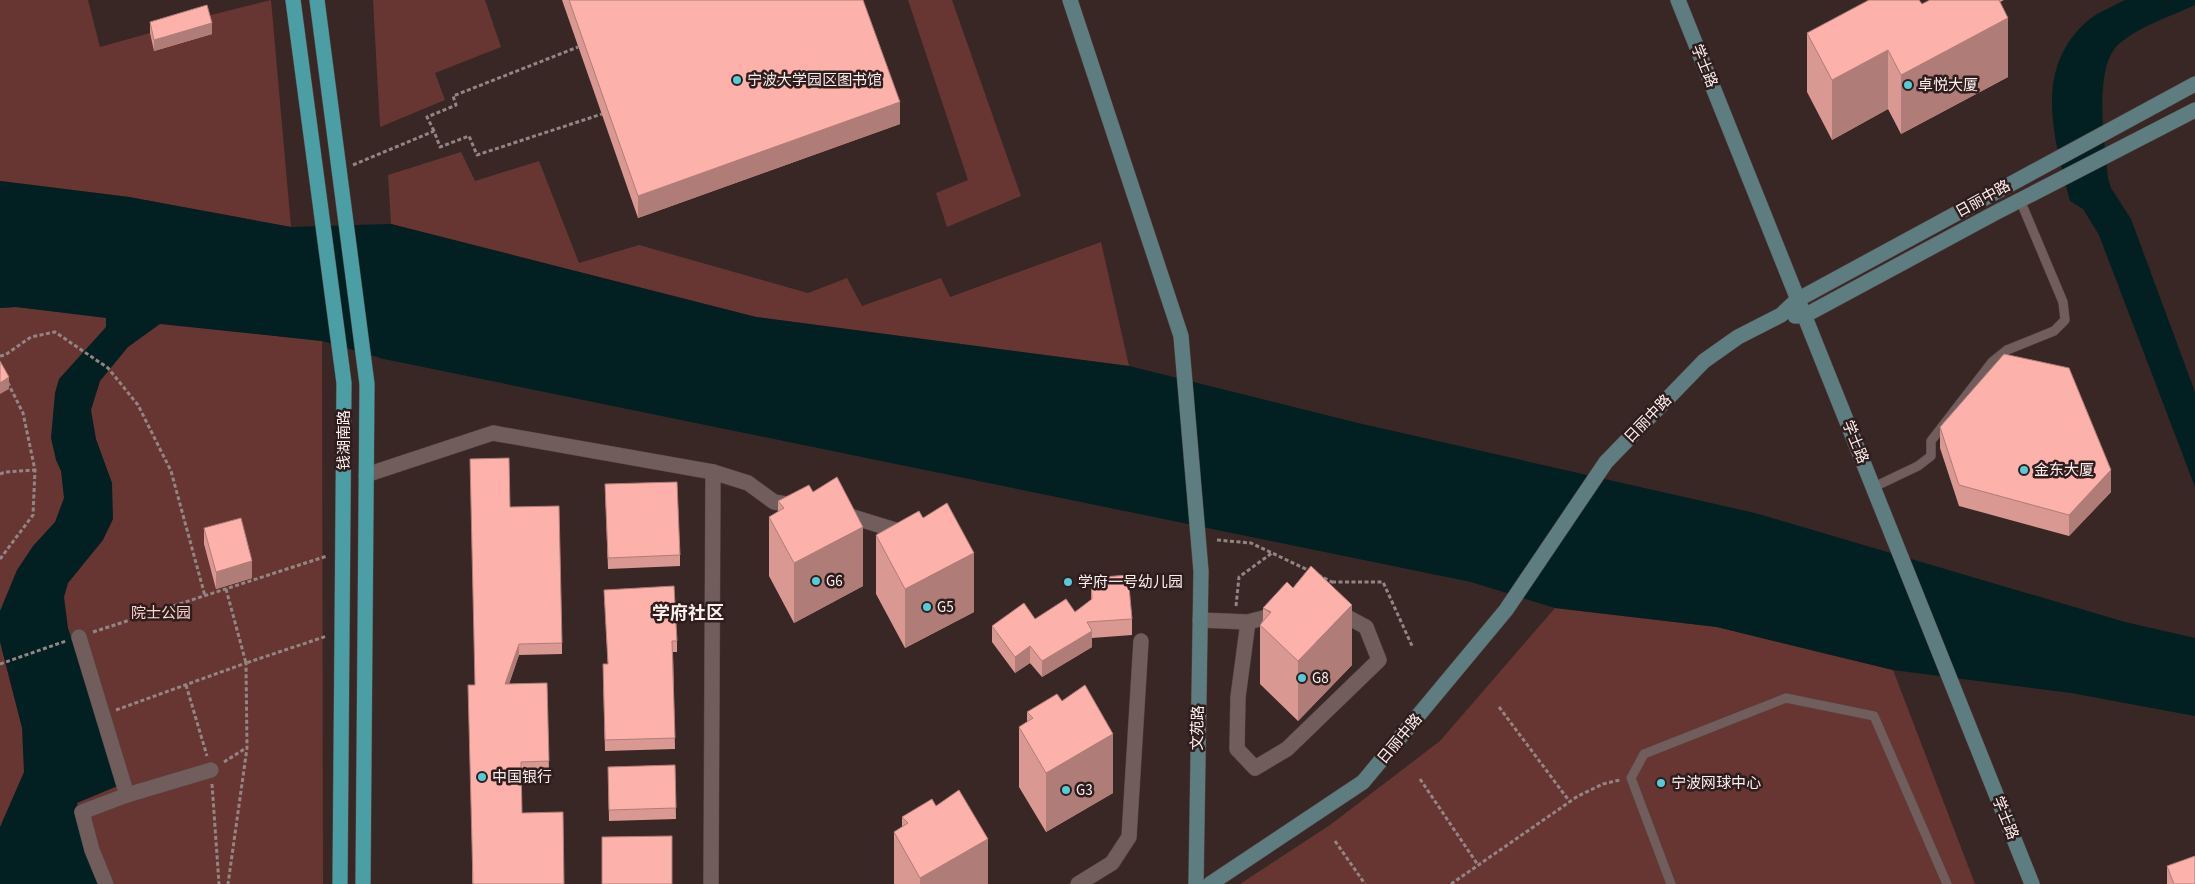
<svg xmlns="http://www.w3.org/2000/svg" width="2195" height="884" font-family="'Source Sans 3','Noto Sans SC',sans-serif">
	<rect width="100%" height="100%" fill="#382725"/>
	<g fill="#673632">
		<polygon points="0,0 88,0 100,47 150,33 154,51 207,16 271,0 291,227 129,197 0,181"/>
		<polygon points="373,0 485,0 501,47 435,73 445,100 380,127"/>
		<polygon points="908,0 952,0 1021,196 947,227 936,193 968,180"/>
		<polygon points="461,152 475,181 539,161 579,263 639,245 808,293 847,278 862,306 941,278 950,297 1101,242 1129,366 756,317 391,224 388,175"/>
		<polygon points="16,307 322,341 323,884 0,884 0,308"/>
		<polygon points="1555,608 1717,627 1893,670 1975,884 1240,884 1330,825 1440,741"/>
	</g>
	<g fill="#021f22">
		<path d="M2125 0H2195V5C2170 17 2141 25 2120 43 2092 65 2105 145 2108 178L2111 188 2131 219 2195 392V487L2099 235 2083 209 2070 201C2054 137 2031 67 2091 18 2101 11 2114 6 2125 0Z"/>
		<polygon points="0,181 129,197 291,227 391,224 756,317 1129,366 1358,423 1755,513 2125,622 2195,638 2195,716 2071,693 1893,670 1717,627 1555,608 1471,582 384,359 322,341 160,324 128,347 100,381 91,410 96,439 112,483 113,519 103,540 68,583 64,597 68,628 120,785 77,803 90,861 99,884 0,884 0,827 24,772 22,728 0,642 0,611 17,570 33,546 55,522 64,498 61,471 56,460 51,438 55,393 59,379 106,327 106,318 16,307 0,308"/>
	</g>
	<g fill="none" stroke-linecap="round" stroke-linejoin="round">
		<defs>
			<g id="lane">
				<polyline points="1874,487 1918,466 1931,456 1931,441 1992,362 2007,350 2054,331 2065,320 2063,302 2020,200"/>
				<polyline points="1671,884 1631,778 1644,754 1786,698 1874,716 1947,884"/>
			</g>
			<g id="street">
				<polyline points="713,472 748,483 774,502 798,506"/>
				<polyline points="366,475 493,433 713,472 711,884"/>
				<polyline points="840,513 895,530 907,531"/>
				<polyline points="1200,620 1248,622 1282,613"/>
				<polyline points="1248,622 1238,697 1237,749 1255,768 1287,749 1379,660 1366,627 1336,611"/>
				<polyline points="79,637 127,795"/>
				<polyline points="106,884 92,850 82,812 127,795 211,770"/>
				<polyline points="1078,884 1112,863 1129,837 1141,641"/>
			</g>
			<g id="secondary">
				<polyline points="1070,0 1181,336 1201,571 1196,884"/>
				<polyline points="1678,0 2032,884"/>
				<polyline points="1795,316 1804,316 1995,213 2195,110"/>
				<polyline points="1210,884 1363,782 1506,610 1606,462 1704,361 1738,337 1781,315 1797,300 2195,84"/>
			</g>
			<g id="primary">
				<polyline points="293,0 344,383 340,884"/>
				<polyline points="317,0 367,384 363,884"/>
			</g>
		</defs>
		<use href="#lane" stroke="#544544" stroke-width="10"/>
		<use href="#street" stroke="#544544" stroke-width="16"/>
		<use href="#secondary" stroke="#544544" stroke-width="16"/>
		<use href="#primary" stroke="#544544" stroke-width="16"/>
		<g stroke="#938583" stroke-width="3" stroke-dasharray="4 2.5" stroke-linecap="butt">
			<polyline points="434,131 427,117 456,105 453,96 578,47"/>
			<polyline points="353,165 434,131 440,147 469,136 477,155 602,114"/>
			<polyline points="0,356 5,355 31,337 55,332 108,368 138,405 171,471 205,596"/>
			<polyline points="0,474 5,472 35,470"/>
			<polyline points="1217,540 1251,543 1310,571"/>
			<polyline points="0,559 33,515 35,470 23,413 8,383"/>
			<polyline points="1318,575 1332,582 1330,589"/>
			<polyline points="1332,582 1383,582 1413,648"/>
			<polyline points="226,589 246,663 327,636"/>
			<polyline points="1236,606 1239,577 1272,553"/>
			<polyline points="93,632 327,556"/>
			<polyline points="0,664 66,641"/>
			<polyline points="186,685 207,756"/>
			<polyline points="1499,707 1570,802"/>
			<polyline points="116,710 246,663 247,748 228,884"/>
			<polyline points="224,762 246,748"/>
			<polyline points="1420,779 1478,865"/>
			<polyline points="212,784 219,884"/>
			<polyline points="1335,841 1365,884"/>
			<polyline points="1451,884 1578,796 1603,784 1620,780"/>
		</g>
		<use href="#lane" stroke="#715d5b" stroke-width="9"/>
		<use href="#street" stroke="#715d5b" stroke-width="15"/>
		<use href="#secondary" stroke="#5e7d80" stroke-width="15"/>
		<use href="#primary" stroke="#4b9ea4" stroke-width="15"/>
	</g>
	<g fill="#d99892">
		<polygon points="562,0 863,0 900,124 638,218"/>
		<polygon points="1930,0 2004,0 2000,2 2008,77 1901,134 1888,109 1832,140 1807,92 1807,33 1922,4"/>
		<polygon points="150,22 212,34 154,51 150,33"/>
		<polygon points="1940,427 2111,492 2069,536 1959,506 1940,448"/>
		<polygon points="605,484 680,555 680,566 608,569"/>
		<polygon points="778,501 863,586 794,623 769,576 769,517 778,512"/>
		<polygon points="510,507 562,643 562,654 519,655 509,684 547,683 549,772 521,773 522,813 472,884 475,685"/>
		<polygon points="204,528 252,578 216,589 204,544"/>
		<polygon points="876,535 974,612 905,648 876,594"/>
		<polygon points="1091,578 1132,619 1132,635 1092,638 1092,647 1042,677 1030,663 1015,673 992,642 992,626 1075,612 1091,600"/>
		<polygon points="604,590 677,641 677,652 673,652 675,749 605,751 603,675 608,664"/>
		<polygon points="1263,608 1352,665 1298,721 1260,684 1260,625 1263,620"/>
		<polygon points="1027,712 1113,793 1046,832 1019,787 1019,727 1027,722"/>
		<polygon points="675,765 676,819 609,821 608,767"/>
		<polygon points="936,806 988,884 894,884 894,832 902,827 902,817"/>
		<polygon points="2167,866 2195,884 2167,884"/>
	</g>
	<g fill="#b07c77">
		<polygon points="2008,18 2008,77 1901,134 1901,75"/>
		<polygon points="212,23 212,34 154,51 154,40"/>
		<polygon points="1888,50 1888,109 1832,140 1832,80"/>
		<polygon points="900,102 900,124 638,218 638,196"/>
		<polygon points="9,377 9,389 0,394 0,383"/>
		<polygon points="2111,470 2111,492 2069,536 2069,515"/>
		<polygon points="863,527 863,586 794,623 794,563"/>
		<polygon points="974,553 974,612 905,648 905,589"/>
		<polygon points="252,561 252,578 216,589 216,572"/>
		<polygon points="1352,605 1352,665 1298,721 1298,661"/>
		<polygon points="1092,631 1092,647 1042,677 1042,661"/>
		<polygon points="519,644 519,655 505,695 505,684"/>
		<polygon points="1030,646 1030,663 1015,673 1015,657"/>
		<polygon points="1113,734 1113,793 1046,832 1046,773"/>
		<polygon points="988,839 988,884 920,884 920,878"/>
	</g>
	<g fill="#fcb1aa" stroke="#b07c77">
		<polygon points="569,0 863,0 900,102 638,196"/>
		<polygon points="1869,0 1919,0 1922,4 1930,0 1999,0 2008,18 1901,75 1888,50 1832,80 1807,33"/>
		<polygon points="207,5 212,23 154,40 150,22"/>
		<polygon points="2004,354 2069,368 2111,470 2069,515 1959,485 1940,427"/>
		<polygon points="0,361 9,377 0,383"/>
		<polygon points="509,458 510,507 559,506 562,643 519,644 505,684 547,683 549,761 521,762 522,813 563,812 564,884 473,884 468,685 475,685 470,459"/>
		<polygon points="837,477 863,527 794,563 769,517 784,508 778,501 809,485 813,492"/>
		<polygon points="677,482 680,555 608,558 605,484"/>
		<polygon points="947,503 974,553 905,589 876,535 919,511 923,518"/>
		<polygon points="241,518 252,561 216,572 204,528"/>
		<polygon points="1311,566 1352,605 1298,661 1260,625 1271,612 1263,608 1287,582 1293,588"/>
		<polygon points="1128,575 1132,619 1087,622 1092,631 1042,661 1030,646 1015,657 992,626 1024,603 1035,619 1066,599 1075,612 1092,599 1091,578"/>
		<polygon points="674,586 677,641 672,641 675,738 605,740 603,664 608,664 604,590"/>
		<polygon points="1085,685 1113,734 1046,773 1019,727 1033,718 1027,712 1057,694 1062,701"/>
		<polygon points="675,765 676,808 609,810 608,767"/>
		<polygon points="959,790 988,839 920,878 894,832 908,823 902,817 932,799 936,806"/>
		<polygon points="672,836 672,884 602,884 602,837"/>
		<polygon points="2195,856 2195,884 2174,884 2167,866"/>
	</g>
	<g fill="#52ccd6" stroke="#2e1d1c" stroke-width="2">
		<circle cx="737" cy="80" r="5"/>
		<circle cx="1908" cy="85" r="5"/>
		<circle cx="2024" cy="470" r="5"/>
		<circle cx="816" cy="581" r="5"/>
		<circle cx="1068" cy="582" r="5"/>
		<circle cx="927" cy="607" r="5"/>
		<circle cx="1302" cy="678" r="5"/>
		<circle cx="482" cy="777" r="5"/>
		<circle cx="1661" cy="783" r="5"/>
		<circle cx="1066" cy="790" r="5"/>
	</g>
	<g text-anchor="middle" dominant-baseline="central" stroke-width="5" stroke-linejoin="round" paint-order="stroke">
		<g font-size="15" fill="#fcf0ef" stroke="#2e1d1c">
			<text transform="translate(1704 66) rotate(68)">学士路</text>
			<text transform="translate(1983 199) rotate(-29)">日丽中路</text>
			<text transform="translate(1648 419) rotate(-46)">日丽中路</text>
			<text transform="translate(344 440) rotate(-90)">钱湖南路</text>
			<text transform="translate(1855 442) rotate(68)">学士路</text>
			<text transform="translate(1198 728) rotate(-89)">文苑路</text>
			<text transform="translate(1400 739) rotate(-50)">日丽中路</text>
			<text transform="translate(2005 818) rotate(68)">学士路</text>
		</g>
		<g font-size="15" fill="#fcf0ef" stroke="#2e1d1c" text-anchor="start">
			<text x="747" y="80">宁波大学园区图书馆</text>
			<text x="1918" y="85">卓悦大厦</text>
			<text x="2034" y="470">金东大厦</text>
			<text x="826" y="581">G6</text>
			<text x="1078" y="582">学府一号幼儿园</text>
			<text x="937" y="607">G5</text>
			<text x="1312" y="678">G8</text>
			<text x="492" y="777">中国银行</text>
			<text x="1671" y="783">宁波网球中心</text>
			<text x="1076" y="790">G3</text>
		</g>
		<g font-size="15" fill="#fed4cf" stroke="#2e1d1c">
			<text x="161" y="613">院士公园</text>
		</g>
		<g font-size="18" font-weight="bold" fill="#fcf0ef" stroke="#2e1d1c">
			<text x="688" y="613">学府社区</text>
		</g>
	</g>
</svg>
